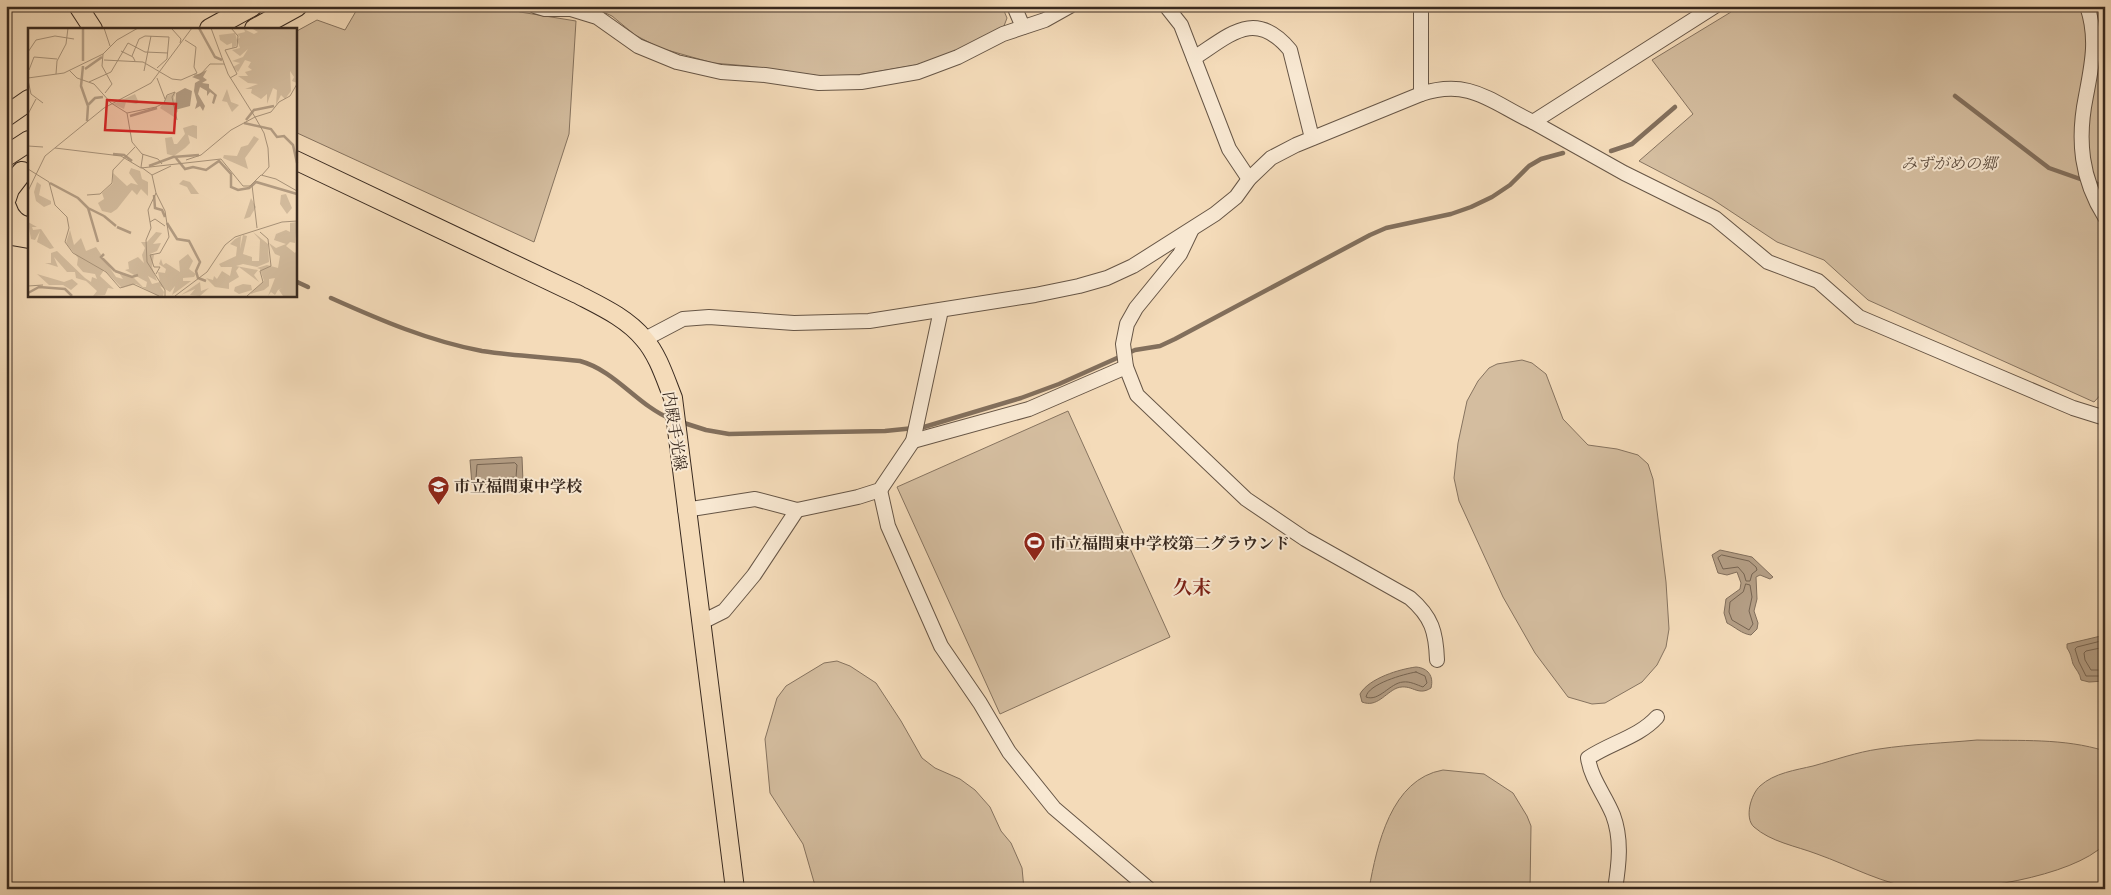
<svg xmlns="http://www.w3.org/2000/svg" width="2111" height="895" font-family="'EB Garamond','Noto Serif JP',serif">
	<rect width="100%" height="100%" fill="#f4dbb9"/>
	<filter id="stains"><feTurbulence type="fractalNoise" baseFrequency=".004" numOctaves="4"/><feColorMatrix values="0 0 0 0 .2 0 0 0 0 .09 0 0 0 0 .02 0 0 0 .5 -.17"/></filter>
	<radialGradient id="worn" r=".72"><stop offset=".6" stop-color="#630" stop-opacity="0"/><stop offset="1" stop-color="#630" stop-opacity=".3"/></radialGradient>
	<g fill="#d4bd9f" stroke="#86735f">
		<polygon points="359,6 507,6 520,12 576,21 569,134 534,242 295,132 295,32 317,20 345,30"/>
		<polygon points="590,6 1002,6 1007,18 1004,26 952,53 916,65 857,75 820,76 748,66 713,63 660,48 635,35 612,16"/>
		<polygon points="1737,6 2105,6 2105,390 2094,402 1868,300 1824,260 1777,242 1712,199 1639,161 1693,114 1652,60 1731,12"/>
		<polygon points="1522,360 1532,363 1546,374 1563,419 1588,445 1617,449 1638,455 1648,464 1653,479 1666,582 1669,629 1666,647 1657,665 1642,682 1605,703 1592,704 1568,697 1535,653 1503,597 1459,501 1454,478 1458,443 1467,401 1478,381 1489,368 1497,364"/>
		<polygon points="1068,411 1170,637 1000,714 897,487"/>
		<polygon points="837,661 850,666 876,683 901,721 922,758 935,768 960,779 975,790 990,807 1001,831 1011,843 1022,868 1024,889 816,889 803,844 770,793 765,739 777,698 786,686 824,663"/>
		<path d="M1977 740C2020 741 2064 738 2105 751V844C2073 877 1966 893 1921 889 1884 885 1851 866 1817 854 1796 846 1771 842 1754 827 1744 818 1751 794 1760 786 1774 773 1796 770 1813 766 1835 760 1857 752 1879 749 1912 744 1945 743 1977 740Z"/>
		<path d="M1443 770 1484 774 1513 793 1527 816 1531 826 1530 889H1369C1377 845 1391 779 1443 770Z"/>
	</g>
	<g fill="#b49e85" stroke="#826f5c">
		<polygon points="522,457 523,482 472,485 470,460"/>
		<path d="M1720 550 1752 557 1773 577 1770 579 1760 575 1756 577 1757 599 1754 611 1758 623 1757 629 1751 635C1742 634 1735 627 1727 623L1724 613 1726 599 1740 589 1741 583 1737 572 1727 575 1718 573 1712 555Z"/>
		<path d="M2105 635V681L2089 682 2081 680C2080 673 2076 670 2073 664 2071 657 2071 654 2067 648V644Z"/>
		<path d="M1416 667C1428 668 1434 676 1431 688 1417 697 1412 683 1397 688 1385 693 1377 708 1362 702L1360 694C1369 678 1400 669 1416 667Z"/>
	</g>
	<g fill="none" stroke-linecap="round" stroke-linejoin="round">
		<g stroke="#766452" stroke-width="1">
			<polygon points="515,463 517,465 516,477 479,480 476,478 477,465"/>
			<polygon points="1722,555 1749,561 1756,567 1757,570 1752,574 1750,581 1746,581 1744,574 1738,567 1723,569 1718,558"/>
			<polygon points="1746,584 1750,585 1752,597 1749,611 1753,624 1749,630 1732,620 1729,612 1730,602 1743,592"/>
			<polyline points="2105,640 2077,647 2075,649 2079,662 2086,676 2105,676"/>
			<polyline points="2105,647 2086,651 2084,653 2085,660 2091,670 2105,670"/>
			<path d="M1416 672 1425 676 1427 683 1423 687C1417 685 1410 681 1403 682 1390 683 1379 702 1366 697 1368 684 1404 674 1416 672Z"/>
		</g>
		<g stroke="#826f5c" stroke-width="4.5">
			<polyline points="1955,96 2049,168 2083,180"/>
			<polyline points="6,97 10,102"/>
			<polyline points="1611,151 1632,144 1675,107"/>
			<polyline points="2095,183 2105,187"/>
			<polyline points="295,281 308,287"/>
			<path d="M331 298C380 320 429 341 482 351 514 356 548 357 580 361 616 371 637 405 671 419"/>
			<polyline points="681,422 706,430 729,434 885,431 924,427 1021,398 1059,384 1135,350 1160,346 1175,339 1370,235 1386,228 1451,214 1471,207 1492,197 1510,185 1529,166 1541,159 1563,153"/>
		</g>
		<defs>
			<g id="minor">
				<polyline points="535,6 545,9 571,9 597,17 638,46 677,62 721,72 765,75 819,83 861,82 918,72 958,57 1003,34 1045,20 1070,6"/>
				<polyline points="1014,6 1023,27"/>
				<polyline points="1166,6 1181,25 1229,149 1249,179"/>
				<polyline points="1421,6 1421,94"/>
				<path d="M2087 6C2098 38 2092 64 2086 96 2077 140 2081 179 2105 217"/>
				<path d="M1194 58C1230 35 1255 8 1290 50L1312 138"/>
				<polyline points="1533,122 1624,173 1715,218 1768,262 1818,281 1859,317 2073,408 2105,418"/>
				<path d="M1191 231 1180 254 1136 308 1127 324 1123 344 1126 367 1137 395 1246 499 1305 539 1410 598C1432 617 1436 632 1437 660"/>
				<path d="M645 339 683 319 709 317 794 323 869 321 1035 295 1079 286 1107 278 1133 266 1215 214 1236 197 1249 179 1271 158 1296 145 1421 94C1470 78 1491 102 1533 122L1715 6"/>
				<polyline points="913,441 1029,409 1126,367"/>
				<polyline points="880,490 888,526 941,646 980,703 1009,752 1054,808 1149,889"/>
				<polyline points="685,510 755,499 797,510 858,497 880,490 913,441 941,310"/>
				<polyline points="700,623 724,611 754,575 797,510"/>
				<path d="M1615 889C1619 864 1622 839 1613 815 1605 795 1591 779 1588 758 1610 743 1639 737 1657 717"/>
			</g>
			<g id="major">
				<polyline points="78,6 93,29"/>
				<path d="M295 160 577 294C600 306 627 318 644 339 658 355 665 378 673 398L735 889"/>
			</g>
			<g id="highway">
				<polyline points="210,29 252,6"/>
				<polyline points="255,29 297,6"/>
				<polyline points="6,116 29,100"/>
				<polyline points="6,156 29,141"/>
				<polyline points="6,198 9,189 22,172"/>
				<path d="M6 207C9 217 17 227 29 227"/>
				<polyline points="6,234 29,238"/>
			</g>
		</defs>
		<use href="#minor" stroke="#675646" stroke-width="16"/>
		<use href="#major" stroke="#38291f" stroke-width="20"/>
		<use href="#highway" stroke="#38291f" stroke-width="22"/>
		<use href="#minor" stroke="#f8e8d2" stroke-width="14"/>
		<use href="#major" stroke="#f4dbb9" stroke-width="18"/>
		<use href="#highway" stroke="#f4dbb9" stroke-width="20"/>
	</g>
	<defs>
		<symbol id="school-pin" viewBox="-11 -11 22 30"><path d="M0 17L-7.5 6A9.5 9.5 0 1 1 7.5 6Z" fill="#8f2418" stroke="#f8e8d2"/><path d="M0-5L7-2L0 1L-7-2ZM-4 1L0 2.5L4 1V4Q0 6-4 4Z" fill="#fff"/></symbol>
		<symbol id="stadium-pin" viewBox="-11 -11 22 30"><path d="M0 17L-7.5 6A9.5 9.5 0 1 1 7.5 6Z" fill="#8f2418" stroke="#f8e8d2"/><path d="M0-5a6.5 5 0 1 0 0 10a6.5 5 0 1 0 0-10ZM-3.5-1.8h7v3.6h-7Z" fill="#fff"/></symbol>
	</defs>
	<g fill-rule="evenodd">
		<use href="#school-pin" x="426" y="474" width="25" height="34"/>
		<use href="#stadium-pin" x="1022" y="530" width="25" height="34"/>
	</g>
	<g text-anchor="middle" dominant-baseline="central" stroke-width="4" stroke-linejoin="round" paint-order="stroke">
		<g font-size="16" font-style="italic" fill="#5f4e3f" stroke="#f8e8d2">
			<text x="1949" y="163">みずがめの郷</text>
		</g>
		<g font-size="16" fill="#38291f" stroke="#f8e8d2">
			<text transform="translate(675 431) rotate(81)">内殿手光線</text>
		</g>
		<g font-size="16" font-weight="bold" fill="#38291f" stroke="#f8e8d2" text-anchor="start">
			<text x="454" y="486">市立福間東中学校</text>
			<text x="1050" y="543">市立福間東中学校第二グラウンド</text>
		</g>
		<g font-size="19" font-weight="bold" fill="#7a1f14" stroke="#f8e8d2">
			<text x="1192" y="587">久末</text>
		</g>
	</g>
	<g transform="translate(28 28)">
		<rect width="269" height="269" fill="#f4dbb9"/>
		<path d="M223 0H269V55L264 53 266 49 262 43 263 63 257 71 253 67 248 77 249 62 245 60 239 76V66L233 71 223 65 224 61H217L230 56 220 55 210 48H220L217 44 224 42 220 39 223 34 217 32 210 44 205 39 212 35 204 33 215 29 220 21 212 28 204 22 212 20 209 12 208 18 204 20V15L199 17 192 12 191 7 207 5 209 12 212 9 209 6 217 4 216 1 226 6 230 4ZM199 61 203 74 211 77 204 84 199 74 194 73ZM148 64 146 70 150 83 146 89 132 80 139 68ZM107 66 111 75 108 76 98 74 96 81 85 76ZM165 97 169 98V111L160 107 162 115 157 120 146 128 139 126 137 110 144 109 146 116H149L157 106 155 100ZM226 108 231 111 217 130 220 141 195 130 196 127 209 128 213 119 220 117ZM103 140 112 143 114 151 120 154V168L113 161 109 167 104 162 89 181 83 185 74 183 70 175 76 171 74 165 85 155V145L99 158 103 155 110 157 101 145ZM155 152 162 154 171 166H163L159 159 151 156ZM9 154 13 157 11 167 23 173V176L16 179 8 173 6 164ZM258 166 264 180 259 186 252 176 253 167ZM223 170 228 179 222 189 216 191ZM0 194 9 199H4L5 202 13 201 26 220 22 221 9 214 12 203 7 212 3 211ZM269 194 267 215 262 214 258 218 267 225 269 222V268H252H255L251 262 254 260 250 262 247 267 243 264 240 268 247 250 241 251V258L236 262 222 266 236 253 232 241 229 240 239 237 250 240 252 228 247 226 241 215 248 220 258 216 246 212 248 206 258 202 262 204V195ZM42 202 46 217 53 210 58 223 68 219 88 249 95 251 91 245 106 250 115 259H118L119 254 97 242 101 241 100 234 110 229 116 235 114 227 117 220 113 214H119L128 204 134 205 125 216 133 215 129 223 122 226 126 227 124 239 129 253 120 248 124 256 132 254 130 244 137 245 138 241 131 236 133 231 135 237 138 235 152 244 151 233 160 226 165 233 161 241 168 246 166 249 155 250V253H163L144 267 147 258 142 264 132 258 136 264 135 268H130L108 256 94 260 76 242 72 248 86 261 80 260 77 267 65 268 69 263 58 253 48 250 47 244H39L26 229 30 239 17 235H23V225L29 223 57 250 63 254 64 249 69 251 67 246 55 244 49 237 50 230 38 215ZM225 204 240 216 241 234 229 239 215 236 208 238 230 242 226 247 231 254 211 239 208 243 211 249 201 255V261L187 259 178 250 185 252 186 248 189 251 194 243 202 248 204 239H193L191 236 208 228 209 219 202 216 207 211 213 208 212 221 215 207 219 208 215 226 224 229V233H231L232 212ZM9 246 36 254 44 251 50 256 43 262 35 257H21ZM172 254 173 263 181 260 172 268 162 267 167 261 153 267ZM215 256 223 257 224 262 211 266 206 263 207 259Z" fill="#d4bd9f"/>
		<path d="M179 42 175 49 179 52 174 55 181 56V60L189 67 186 76 184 75 186 67 182 64 179 68V63L172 59 170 66 177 78 175 83 172 78 167 81 169 74 166 63 167 55 172 52 164 49ZM157 60 164 63 162 78 147 82 148 65Z" fill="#b49e85"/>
		<path fill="none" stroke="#b49e85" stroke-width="2.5" d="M55 0V33M171 0 187 29 194 32M55 38 53 58 60 78M57 41 74 29M60 77 67 70 75 69M102 88 129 80M218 92 226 82 246 78M59 93 60 78M216 95 243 101 249 109 256 108 265 117 269 135M85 126 96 127 104 133M148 130 157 141 165 139 178 142 191 133 203 146V159L210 162 221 160 228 154 269 166M121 138 145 129 171 127M22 155 50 170 60 180 70 214M126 167 127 180 134 182 137 189M60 180 76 188M76 188 88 198M139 195 149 211 161 213 172 234 168 243 170 250 178 253M89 199 103 205M76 226 73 229 87 243M87 243 104 249 110 247M0 265 11 259 37 261 44 268"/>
		<path fill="none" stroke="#a9947b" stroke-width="1" d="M76 0 82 18M183 0 200 46 227 89M144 1 153 11 152 15M197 22 209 46 202 50M197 22 209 19 210 8 203 0M93 23 105 29 107 33M0 24 8 12 27 8 46 11M75 26 74 38 84 56 77 65M104 28 111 11 117 8 141 9 139 31 129 40M76 32 115 34 144 51 153 52 169 45 166 39 168 19 157 12M1 42 6 29 29 31M41 42 49 50 66 56 83 75 99 85 104 114 114 126 130 131 134 136M116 43 123 8M28 46 29 33 38 16 40 0M166 47H172L182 36H196M0 50 36 45 75 26 89 12 110 0M129 50 137 71M0 52 3 66 15 75M61 54 83 44 100 15 117 24 140 25M147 64 144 69 149 92M99 85 128 79 136 75 139 67 147 64M0 86 8 71M227 89 236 105 240 120 241 139 234 147M0 118 15 119M27 120 93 128 113 140 193 131 215 158H222L233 147 248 151 269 163M115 126 113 139 124 147M158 132 173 127 203 102 227 89 243 84 251 74 262 68 269 56M0 141 21 154 27 177 39 189 41 200 37 214 45 225 78 244 92 260 105 256 131 268M224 157 229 200M0 163 17 128 76 80 123 55 164 0M59 167 72 166 84 155 85 142 107 119M122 194 127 191 137 198M128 246 132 239H126L122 227 132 225 141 209 137 183 128 165M0 258 15 257M137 268V262L119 234 118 212 123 200 120 182 128 165 124 147 143 138M147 268 179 244 197 217 207 209 254 194 269 193M219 268 235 254 232 243 243 238 240 211 232 204"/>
		<path fill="#d62828" fill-opacity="0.15" stroke="#d62828" stroke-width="2.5" d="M79 72 148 76 146 105 77 102Z"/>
		<rect width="269" height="269" fill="none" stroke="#38291f" stroke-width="2.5"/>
	</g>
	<rect width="2111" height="895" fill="none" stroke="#f4dbb9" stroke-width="25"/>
	<rect x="8" y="8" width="2096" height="880" fill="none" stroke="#38291f" stroke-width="2.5"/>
	<rect x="12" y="12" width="2086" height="870" fill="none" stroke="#38291f"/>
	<rect width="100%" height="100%" filter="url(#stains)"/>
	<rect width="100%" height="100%" fill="url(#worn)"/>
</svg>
